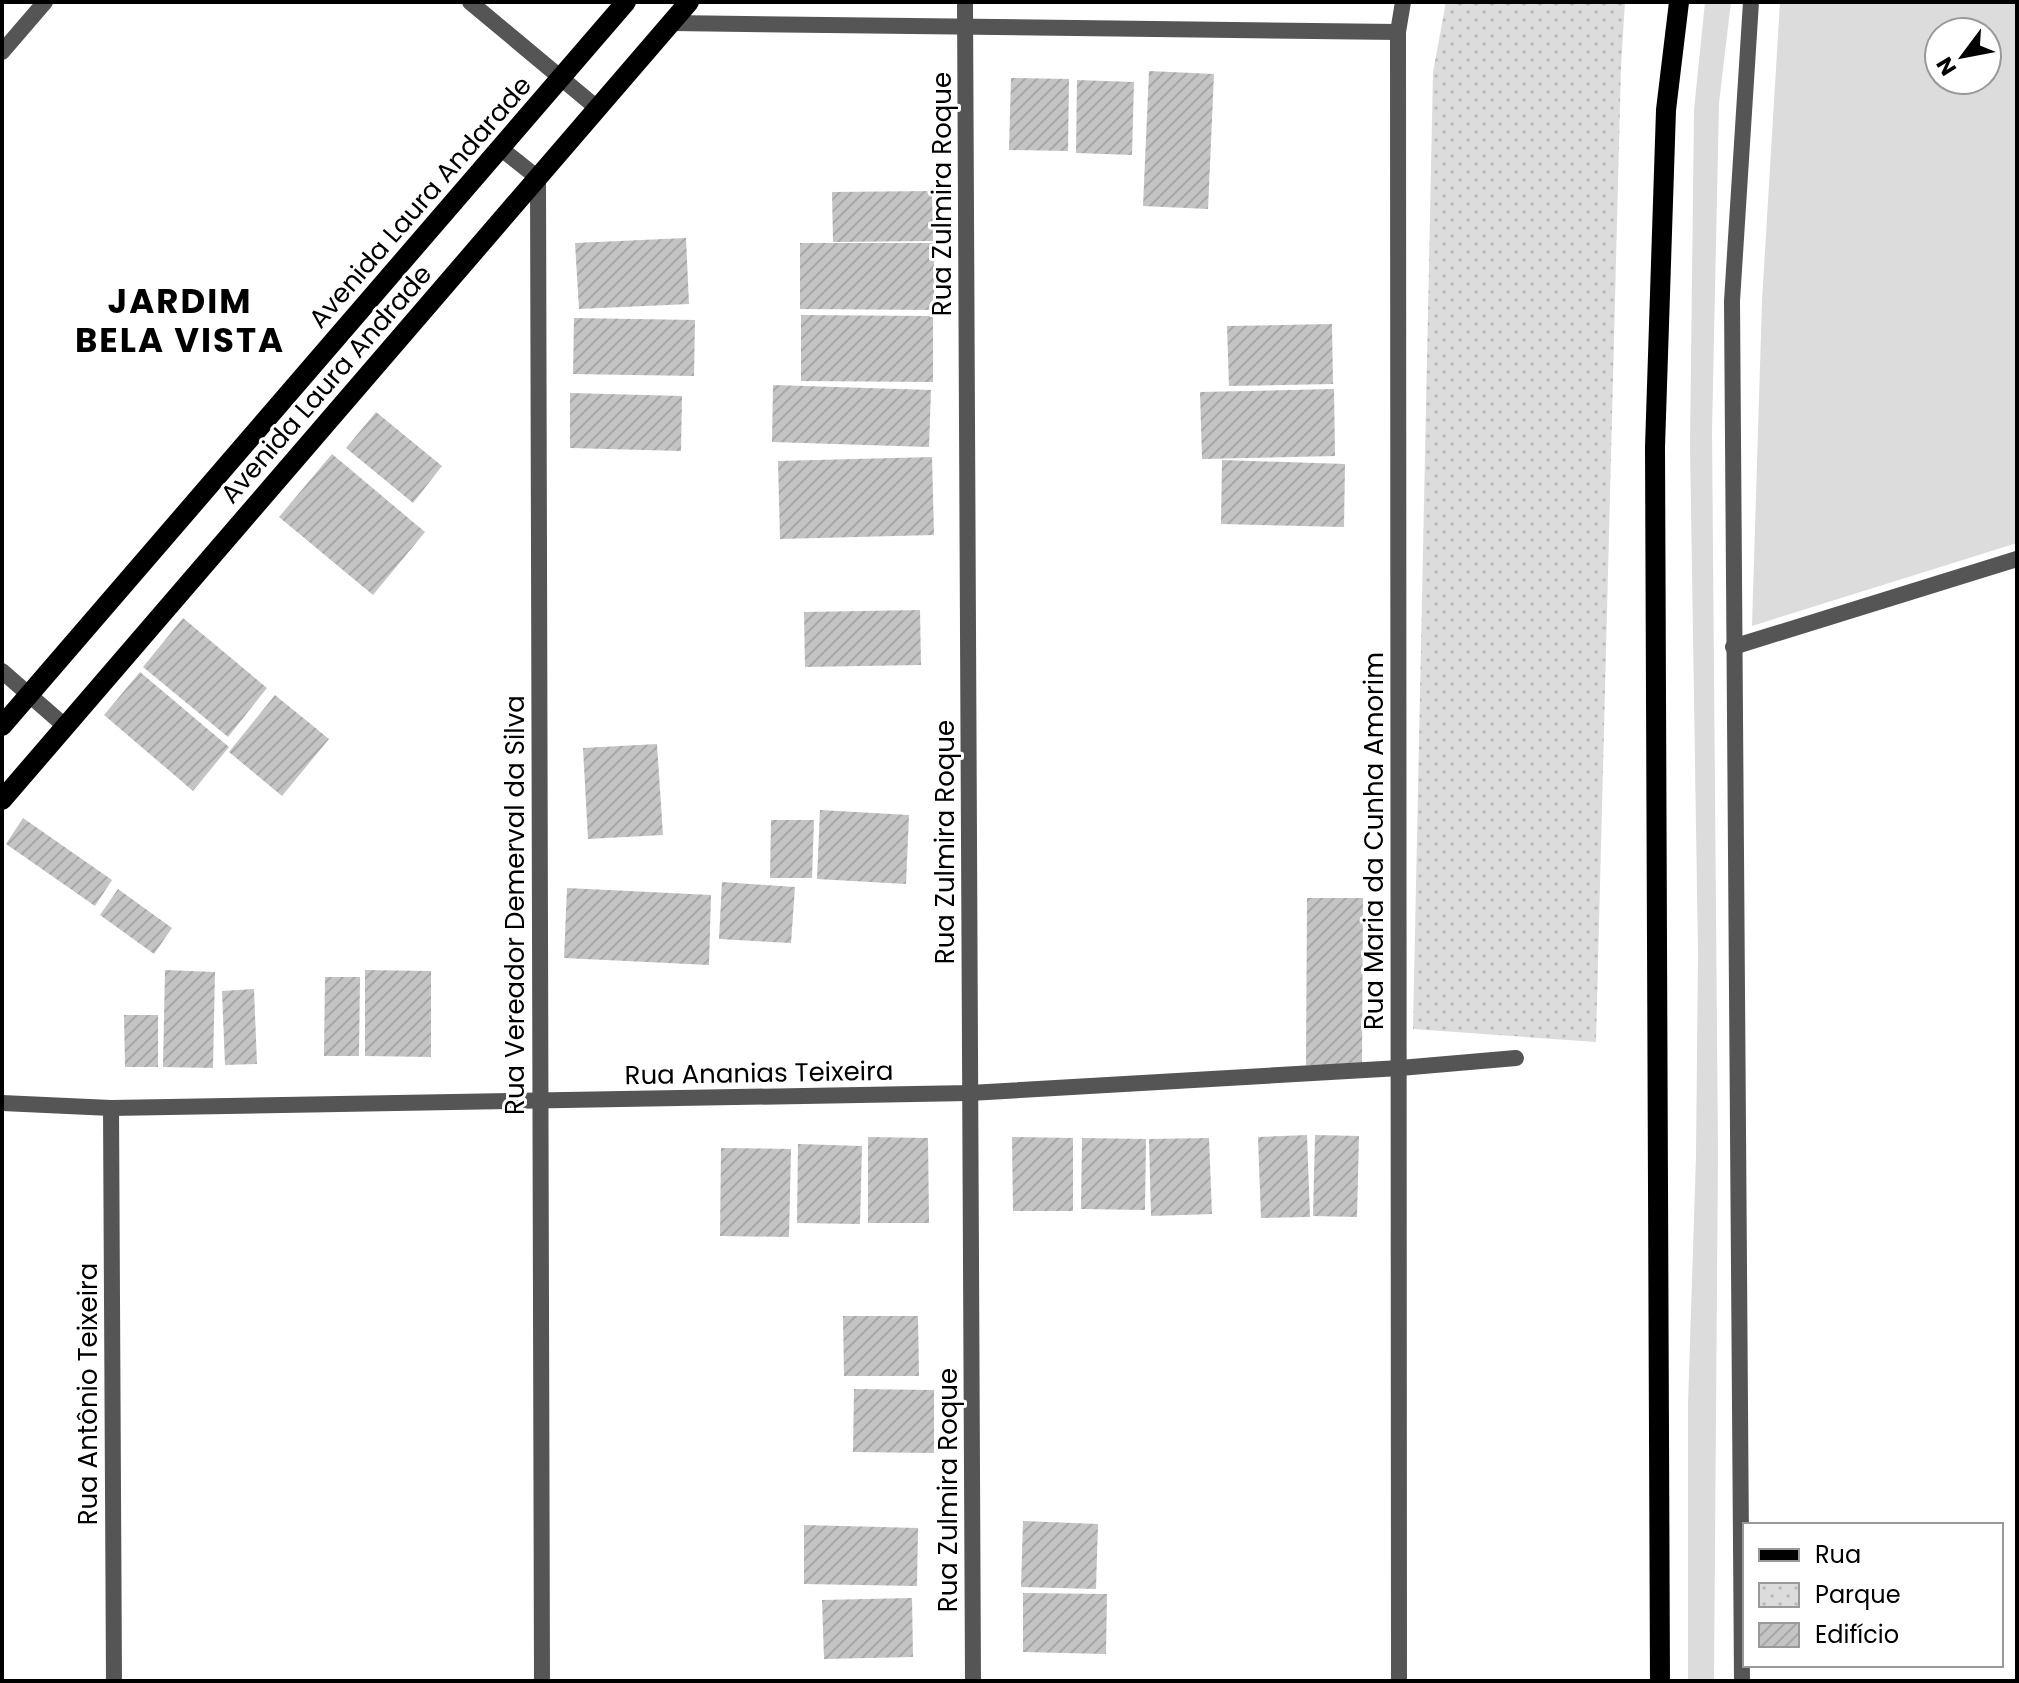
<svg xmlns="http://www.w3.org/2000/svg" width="2019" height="1683" font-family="Poppins,sans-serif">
	<defs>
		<pattern id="park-dots" width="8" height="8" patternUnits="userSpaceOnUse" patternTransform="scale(2)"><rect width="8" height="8" fill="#dcdcdc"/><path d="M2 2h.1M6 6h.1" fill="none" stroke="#bbb" stroke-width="1.8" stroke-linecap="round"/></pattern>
		<pattern id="building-hatch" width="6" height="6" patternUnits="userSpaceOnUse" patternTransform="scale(2)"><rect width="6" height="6" fill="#c4c4c4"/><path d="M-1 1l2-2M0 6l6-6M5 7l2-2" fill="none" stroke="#a7a7a7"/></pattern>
	</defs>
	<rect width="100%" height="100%" fill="#fff"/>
	<g fill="#dcdcdc" fill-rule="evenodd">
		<polygon points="1705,2 1731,2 1719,103 1712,432 1718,1152 1714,1681 1688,1681 1688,1404 1696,1156 1698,953 1690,445 1694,110"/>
		<path d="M1780 2H2017V543L1752 626 1762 301ZM1939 32H1987V80H1939Z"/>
	</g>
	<polygon fill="url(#park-dots)" points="1446,2 1625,2 1621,66 1596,1042 1413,1029 1433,72"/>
	<g fill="url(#building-hatch)">
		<polygon points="1149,71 1214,74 1208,209 1143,206"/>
		<polygon points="1011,78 1069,79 1068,151 1009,150"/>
		<polygon points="1077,80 1134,82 1132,155 1076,153"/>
		<polygon points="932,191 933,241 833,242 832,192"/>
		<polygon points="686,238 689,304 579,309 575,243"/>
		<polygon points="800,243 934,243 934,310 800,309"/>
		<polygon points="801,315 933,316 933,382 801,381"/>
		<polygon points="574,318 695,320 694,376 573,374"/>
		<polygon points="1332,324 1333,384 1229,386 1227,326"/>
		<polygon points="773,385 931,390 929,447 772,442"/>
		<polygon points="1334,389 1335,456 1202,459 1200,392"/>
		<polygon points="570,393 682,396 681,451 570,448"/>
		<polygon points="376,412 442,466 413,503 346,448"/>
		<polygon points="332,454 425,532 373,595 279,517"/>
		<polygon points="932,457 934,535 780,539 778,461"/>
		<polygon points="1222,460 1345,464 1344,527 1221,524"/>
		<polygon points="920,610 921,665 805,667 804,612"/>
		<polygon points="183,618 267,688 228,737 143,667"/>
		<polygon points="140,672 229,747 193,791 104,715"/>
		<polygon points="275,695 329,739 282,796 229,752"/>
		<polygon points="657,744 663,835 588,839 583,748"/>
		<polygon points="820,810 909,815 906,884 817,879"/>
		<polygon points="23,818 112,880 95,906 6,844"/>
		<polygon points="771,820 814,820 812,878 770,878"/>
		<polygon points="722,882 795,887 791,943 719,939"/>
		<polygon points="567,888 711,895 709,965 564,958"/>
		<polygon points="118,889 172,928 154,954 100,915"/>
		<polygon points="1307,898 1363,898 1362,1065 1306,1065"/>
		<polygon points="165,970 215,972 213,1068 163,1067"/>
		<polygon points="365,970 431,971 431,1057 365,1056"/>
		<polygon points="325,977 360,977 359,1056 324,1056"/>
		<polygon points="254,989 257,1064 225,1065 222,991"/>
		<polygon points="124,1015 158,1015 158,1067 125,1067"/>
		<polygon points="1307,1135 1310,1217 1261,1218 1258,1137"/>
		<polygon points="1315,1135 1359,1136 1357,1217 1313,1216"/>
		<polygon points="868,1137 928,1138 929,1223 868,1223"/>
		<polygon points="1012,1137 1073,1138 1073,1211 1013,1211"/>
		<polygon points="1082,1138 1146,1139 1145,1210 1081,1209"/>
		<polygon points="1209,1138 1212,1214 1151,1216 1149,1139"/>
		<polygon points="798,1144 862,1146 860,1224 797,1223"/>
		<polygon points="721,1148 791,1149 789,1237 720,1236"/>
		<polygon points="843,1316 918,1316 919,1376 844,1376"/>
		<polygon points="854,1389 934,1390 934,1453 853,1452"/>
		<polygon points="1023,1521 1098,1524 1096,1589 1021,1587"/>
		<polygon points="804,1525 918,1528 917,1586 804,1584"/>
		<polygon points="1023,1593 1107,1594 1106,1654 1023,1652"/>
		<polygon points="912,1598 913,1657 824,1659 822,1600"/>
	</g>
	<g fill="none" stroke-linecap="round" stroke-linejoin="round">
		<g stroke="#555" stroke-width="16">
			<polyline points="470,2 597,108"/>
			<polyline points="965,2 973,1681"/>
			<polyline points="671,23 1398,32"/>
			<polyline points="2,52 45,2"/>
			<polyline points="500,148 538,178 542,1681"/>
			<polyline points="1733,647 2017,559"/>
			<polyline points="2,671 66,727"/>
			<polyline points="2,1103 111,1108 970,1093 1400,1068 1516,1058"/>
			<polyline points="111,1108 114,1681"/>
			<polyline points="1399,1681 1398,32 1403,2"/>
			<polyline points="1742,1681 1732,301 1751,2"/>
		</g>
		<g stroke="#000" stroke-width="20">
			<polyline points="2,726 626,2"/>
			<polyline points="2,800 689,2"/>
			<polyline points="1660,1681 1655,447 1666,110 1679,2"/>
		</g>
	</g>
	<g text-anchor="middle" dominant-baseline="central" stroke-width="6" stroke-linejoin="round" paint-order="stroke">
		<g font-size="26" fill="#000" stroke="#fff">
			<text transform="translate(942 194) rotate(-90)">Rua Zulmira Roque</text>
			<text transform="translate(420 202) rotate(-49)">Avenida Laura Andarade</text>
			<text transform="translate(326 384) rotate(-49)">Avenida Laura Andrade</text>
			<text transform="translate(1374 841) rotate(-90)">Rua Maria da Cunha Amorim</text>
			<text transform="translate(945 842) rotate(-90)">Rua Zulmira Roque</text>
			<text transform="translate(515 905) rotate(-90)">Rua Vereador Demerval da Silva</text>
			<text transform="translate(759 1073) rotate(-1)">Rua Ananias Teixeira</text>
			<text transform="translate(88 1394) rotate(-90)">Rua Antônio Teixeira</text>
			<text transform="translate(948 1490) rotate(-90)">Rua Zulmira Roque</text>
		</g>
		<g font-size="34" font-weight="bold" letter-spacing="2" fill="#000" stroke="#fff">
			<text x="180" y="301">JARDIM<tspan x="180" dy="39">BELA VISTA</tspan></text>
		</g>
	</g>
	<rect width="2019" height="1683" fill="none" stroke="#000000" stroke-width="8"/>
	<rect x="1743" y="1523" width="260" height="144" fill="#ffffff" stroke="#999999" stroke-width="2"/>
	<rect x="1759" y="1549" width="40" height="12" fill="#000000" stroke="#999999" stroke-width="2"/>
	<text x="1815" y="1563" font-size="24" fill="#000000">Rua</text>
	<rect x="1759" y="1583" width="40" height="24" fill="url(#park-dots)" stroke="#999999" stroke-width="2"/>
	<text x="1815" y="1603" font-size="24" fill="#000000">Parque</text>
	<rect x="1759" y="1623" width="40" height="24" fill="url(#building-hatch)" stroke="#999999" stroke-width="2"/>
	<text x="1815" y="1643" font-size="24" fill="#000000">Edifício</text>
	<g transform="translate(1963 56) rotate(238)"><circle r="38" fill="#ffffff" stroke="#999999" stroke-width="2"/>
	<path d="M0-6L14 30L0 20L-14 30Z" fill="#000000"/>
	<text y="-12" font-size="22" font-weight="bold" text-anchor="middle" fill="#000000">N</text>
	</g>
</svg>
